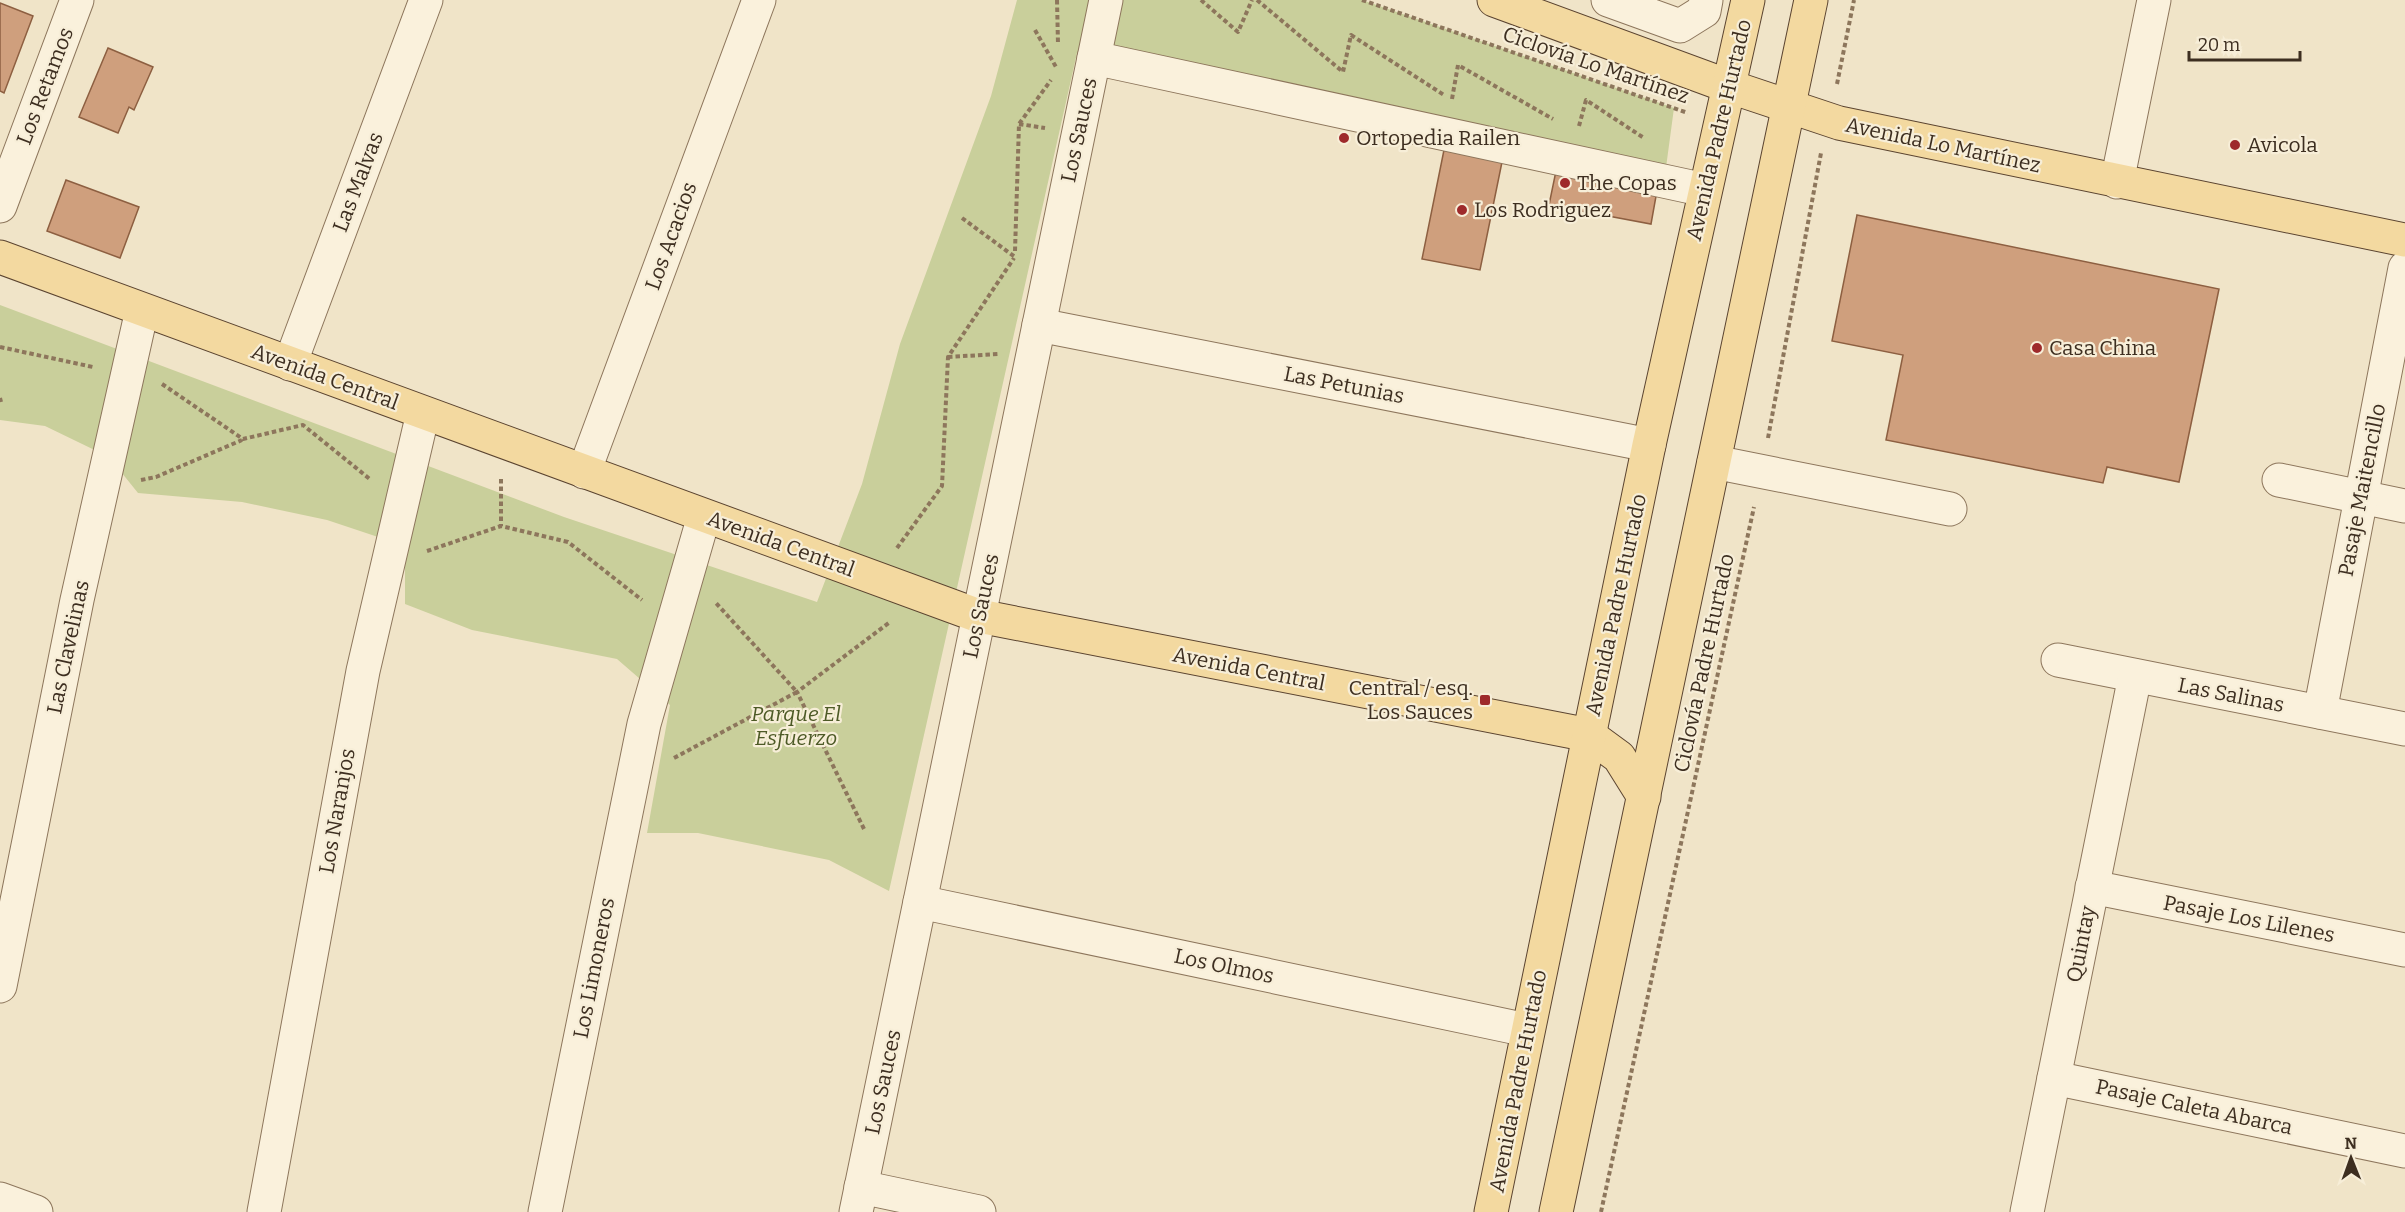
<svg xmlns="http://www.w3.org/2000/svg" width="2405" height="1212" font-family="Bitter,serif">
	<rect width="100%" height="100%" fill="#f0e4c8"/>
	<polygon fill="#c9cf9b" points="1017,0 1362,0 1674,108 1665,175 1188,69 1077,53 889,891 829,860 698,833 647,833 670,705 617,659 472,630 405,604 405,546 327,520 242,502 138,493 109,457 45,426 0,420 0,305 564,517 817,602 862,484 900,344 991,96"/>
	<g fill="#cf9f7d" stroke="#8d5f41" stroke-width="1.5">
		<polygon points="0,3 33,16 4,93 0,91"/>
		<polygon points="108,48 153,67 134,110 129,107 118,133 79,117"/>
		<polygon points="1444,150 1502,162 1480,270 1422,259"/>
		<polygon points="1557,166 1658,185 1651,224 1549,205"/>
		<polygon points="66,180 139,207 120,258 47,231"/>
		<polygon points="1857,215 2219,289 2179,482 2107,467 2103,483 1886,440 1903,355 1832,341"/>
	</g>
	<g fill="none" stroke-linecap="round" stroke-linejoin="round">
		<defs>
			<g id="minor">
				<polyline points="1608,0 1680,26 1704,11 1706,0"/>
				<polyline points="1094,58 1705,190"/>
				<polyline points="2117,182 2154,0"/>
				<polyline points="0,206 77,0"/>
				<polyline points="1039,325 1649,445"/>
				<polyline points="290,364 426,0"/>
				<polyline points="1714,462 1950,509"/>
				<polyline points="584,472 759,0"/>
				<polyline points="2279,480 2405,506"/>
				<polyline points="2058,660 2405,729"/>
				<polyline points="2320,712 2405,268"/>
				<polyline points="2092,887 2405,950"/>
				<polyline points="920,902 1527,1030"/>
				<polyline points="0,986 77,600 142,310"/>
				<polyline points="2054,1078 2405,1151"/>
				<polyline points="861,1187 979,1212"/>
				<polyline points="0,1199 36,1212"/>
				<polyline points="264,1212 363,671 423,413"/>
				<polyline points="545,1212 644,724 704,516"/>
				<polyline points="856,1212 1106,0"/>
				<polyline points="2027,1212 2135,676"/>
			</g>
			<g id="major">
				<polyline points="1494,0 1728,86 1839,123 2405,240"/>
				<polyline points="0,257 979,616 1589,735 1619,757 1644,797"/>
				<polyline points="1491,1212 1649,445 1748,0"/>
				<polyline points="1556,1212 1811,0"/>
			</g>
		</defs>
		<use href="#minor" stroke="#8d765c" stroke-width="35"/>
		<use href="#major" stroke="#5b4430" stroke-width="35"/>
		<g stroke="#8d765c" stroke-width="4" stroke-dasharray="4.5 3" stroke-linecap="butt">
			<polyline points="1057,0 1058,44"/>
			<polyline points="1201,0 1238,32 1252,0"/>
			<polyline points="1257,0 1343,72 1351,35 1444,95"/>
			<polyline points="1362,0 1688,113"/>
			<polyline points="1035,30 1056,67"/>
			<polyline points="1837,84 1854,0"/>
			<polyline points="1452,99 1458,65 1553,119"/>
			<polyline points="1019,124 1045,128"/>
			<polyline points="1579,126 1586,100 1644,138"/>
			<polyline points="962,218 1015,257"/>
			<polyline points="1015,251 1019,124 1051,80"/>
			<polyline points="0,347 93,367"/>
			<polyline points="948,357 998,354"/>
			<polyline points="162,384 243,439 303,425 371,480"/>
			<polyline points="0,398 1,402"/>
			<polyline points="1768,438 1821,153"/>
			<polyline points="501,479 501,526"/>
			<polyline points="141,480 156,477 242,440"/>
			<polyline points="897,548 942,486 948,357 1014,258"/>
			<polyline points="427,551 501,526 568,542 642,600"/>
			<polyline points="674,758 797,692 716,603"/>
			<polyline points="864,829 797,692 890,622"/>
			<polyline points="1601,1212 1754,507"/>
		</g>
		<use href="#minor" stroke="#faf1dc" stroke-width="33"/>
		<use href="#major" stroke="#f3d9a0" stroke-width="33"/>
	</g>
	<g fill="#9e2a2b" stroke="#f7eed8" stroke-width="2">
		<circle cx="1344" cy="138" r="6"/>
		<circle cx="2235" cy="145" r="6"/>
		<circle cx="1565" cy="183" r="6"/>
		<circle cx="1462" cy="210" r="6"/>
		<circle cx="2037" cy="348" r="6"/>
		<rect x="1479" y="694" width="12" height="12" rx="3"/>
	</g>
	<g text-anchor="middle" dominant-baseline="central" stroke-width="4.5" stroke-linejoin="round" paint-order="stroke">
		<g font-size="21" fill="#3d2e20" stroke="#f7eed8">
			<text transform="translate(1596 65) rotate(19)">Ciclovía Lo Martínez</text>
			<text transform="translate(45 86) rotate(-69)">Los Retamos</text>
			<text transform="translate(1079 130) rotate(-78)">Los Sauces</text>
			<text transform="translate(1719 130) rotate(-77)">Avenida Padre Hurtado</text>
			<text transform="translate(1943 145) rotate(12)">Avenida Lo Martínez</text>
			<text transform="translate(358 182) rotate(-69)">Las Malvas</text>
			<text transform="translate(671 236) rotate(-70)">Los Acacios</text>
			<text transform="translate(325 377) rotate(20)">Avenida Central</text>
			<text transform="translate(1344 385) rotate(11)">Las Petunias</text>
			<text transform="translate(2362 490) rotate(-79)">Pasaje Maitencillo</text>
			<text transform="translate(781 544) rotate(20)">Avenida Central</text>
			<text transform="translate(1616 605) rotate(-78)">Avenida Padre Hurtado</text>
			<text transform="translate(981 606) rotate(-78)">Los Sauces</text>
			<text transform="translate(68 647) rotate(-78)">Las Clavelinas</text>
			<text transform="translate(1704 663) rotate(-78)">Ciclovía Padre Hurtado</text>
			<text transform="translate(1249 669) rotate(11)">Avenida Central</text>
			<text transform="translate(2231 695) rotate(11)">Las Salinas</text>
			<text transform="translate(337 811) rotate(-80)">Los Naranjos</text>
			<text transform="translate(2249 919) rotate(11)">Pasaje Los Lilenes</text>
			<text transform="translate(2081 944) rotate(-79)">Quintay</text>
			<text transform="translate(1224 966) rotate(12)">Los Olmos</text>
			<text transform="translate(594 968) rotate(-79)">Los Limoneros</text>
			<text transform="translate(1518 1081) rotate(-79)">Avenida Padre Hurtado</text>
			<text transform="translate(883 1082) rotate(-78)">Los Sauces</text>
			<text transform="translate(2194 1107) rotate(12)">Pasaje Caleta Abarca</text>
		</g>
		<g font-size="21" fill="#3d2e20" stroke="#f7eed8" text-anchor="start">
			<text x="1356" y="138">Ortopedia Railen</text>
			<text x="2247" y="145">Avicola</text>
			<text x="1577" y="183">The Copas</text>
			<text x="1474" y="210">Los Rodriguez</text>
			<text x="2049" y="348">Casa China</text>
			<text x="1473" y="688" text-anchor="end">Central / esq.<tspan x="1473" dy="24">Los Sauces</tspan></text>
		</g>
		<g font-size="21" font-style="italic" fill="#4d5a26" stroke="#f7eed8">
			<text x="796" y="714">Parque El<tspan x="796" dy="24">Esfuerzo</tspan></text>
		</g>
	</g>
	<g transform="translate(2351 1158) rotate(359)" stroke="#f7eed8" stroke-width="4.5" paint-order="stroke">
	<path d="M0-4.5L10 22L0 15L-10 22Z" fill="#3d2e20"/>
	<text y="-9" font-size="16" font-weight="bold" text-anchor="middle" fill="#3d2e20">N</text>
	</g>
	<path d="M2189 51v9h111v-9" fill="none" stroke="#3d2e20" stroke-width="3"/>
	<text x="2198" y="51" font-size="18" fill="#3d2e20" stroke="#f7eed8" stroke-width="4.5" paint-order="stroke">20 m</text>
</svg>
